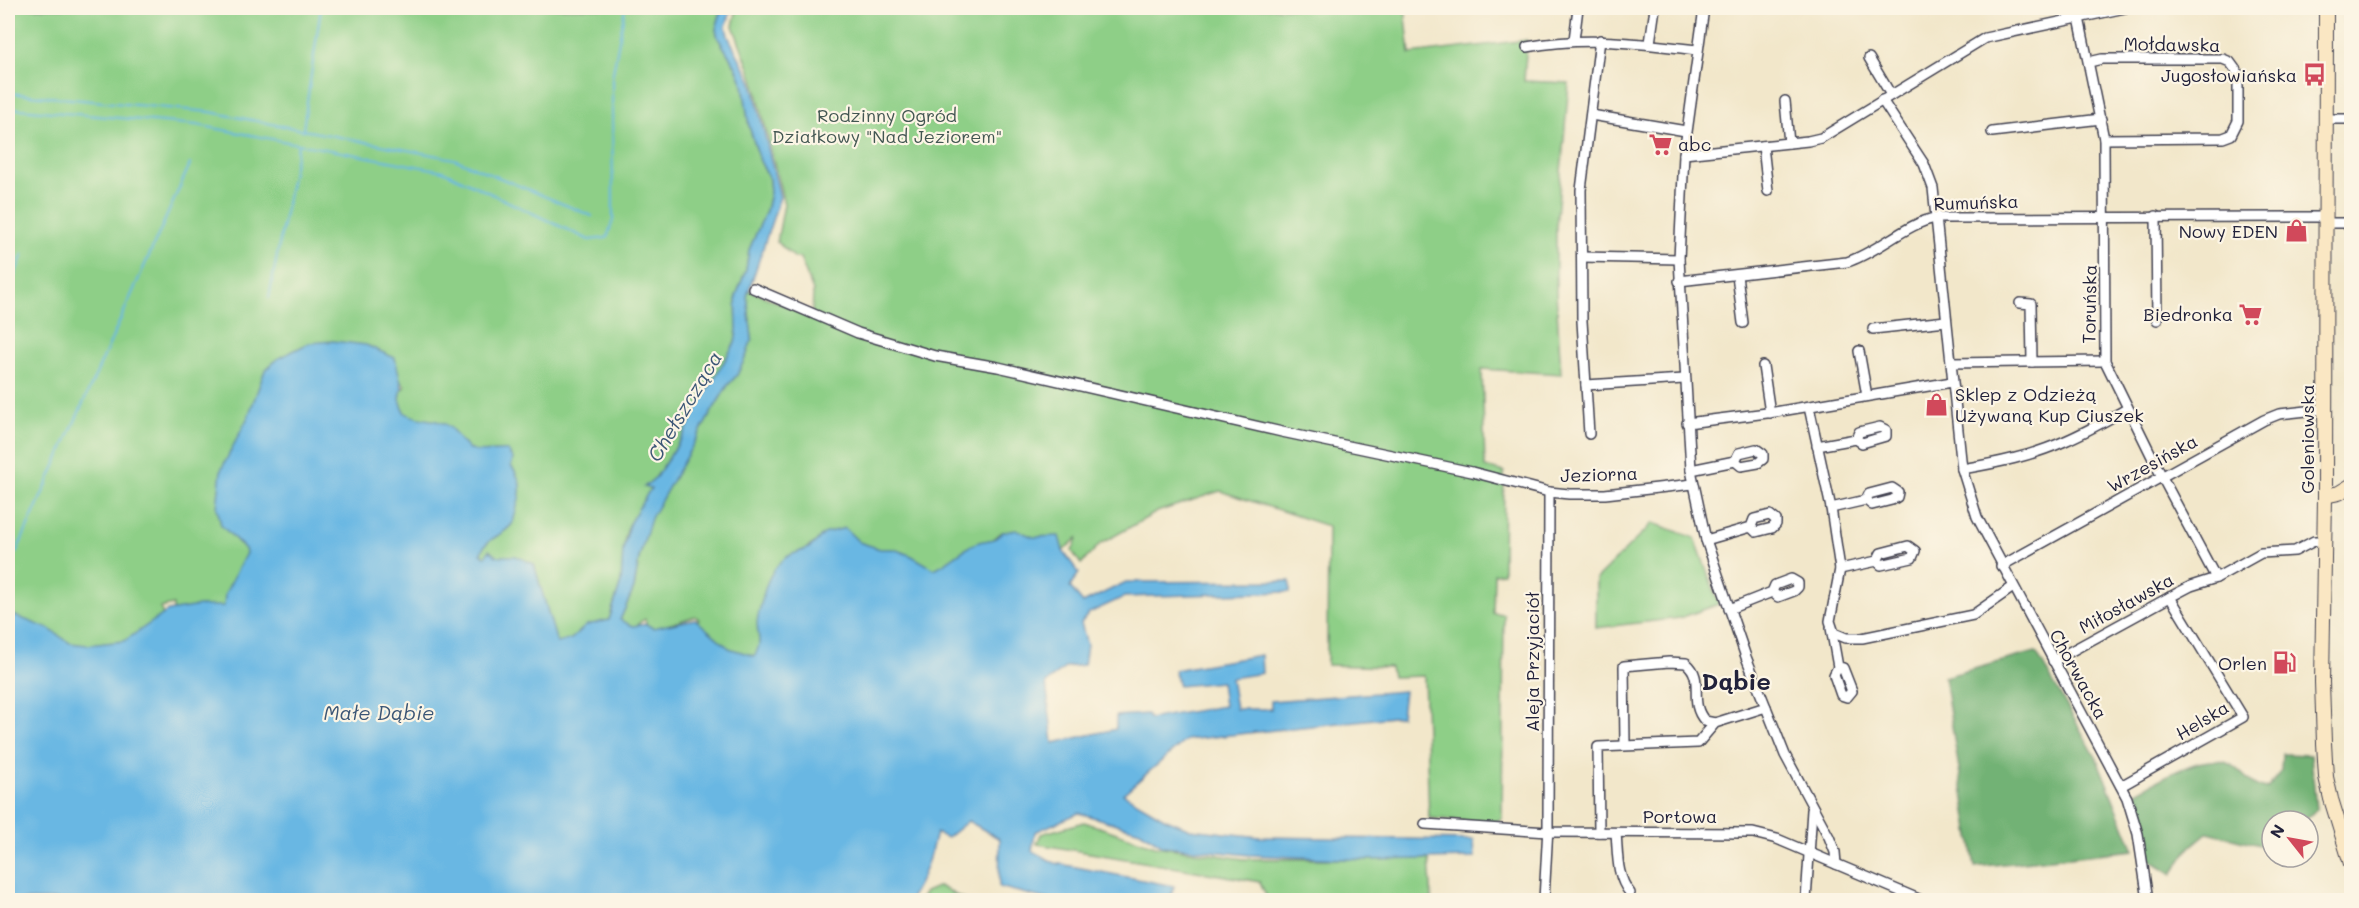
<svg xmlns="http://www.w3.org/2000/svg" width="2359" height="908" font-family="Mali,sans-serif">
	<rect width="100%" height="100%" fill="#fcf5e5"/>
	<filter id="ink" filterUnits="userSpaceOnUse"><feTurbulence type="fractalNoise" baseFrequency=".0167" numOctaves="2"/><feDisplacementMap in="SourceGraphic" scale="12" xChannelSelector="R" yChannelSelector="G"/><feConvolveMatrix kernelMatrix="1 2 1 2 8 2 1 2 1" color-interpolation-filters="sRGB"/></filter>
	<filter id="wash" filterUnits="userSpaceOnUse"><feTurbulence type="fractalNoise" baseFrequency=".008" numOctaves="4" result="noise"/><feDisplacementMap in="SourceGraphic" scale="24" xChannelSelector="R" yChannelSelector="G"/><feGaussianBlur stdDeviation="1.35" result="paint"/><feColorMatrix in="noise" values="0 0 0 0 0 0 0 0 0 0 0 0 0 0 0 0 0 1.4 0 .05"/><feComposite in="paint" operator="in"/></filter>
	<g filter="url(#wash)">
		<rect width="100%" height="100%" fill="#f2e7ca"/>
		<g fill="#8ecf87" stroke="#587861" stroke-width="1.5">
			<polygon points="8,8 722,8 716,29 718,38 736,67 743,84 749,126 760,161 769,179 770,193 766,211 749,250 746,270 736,296 737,329 735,343 702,399 682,438 656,477 645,487 652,488 630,522 625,537 621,582 609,620 570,657 489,566 390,431 401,391 405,386 400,380 255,542 236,608 173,611 173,605 160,608 163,614 144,668 8,637"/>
			<polygon points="737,8 1405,8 1410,54 1527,40 1524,81 1569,83 1556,227 1556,292 1561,374 1482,369 1485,467 1504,472 1503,573 1494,574 1493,613 1504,614 1502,819 1489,823 1429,818 1424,676 1392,677 1390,667 1327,665 1328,526 1220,491 1157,512 1100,544 1081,564 1072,551 1078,537 1063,551 1002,532 989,542 977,543 954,576 819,540 801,552 785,698 696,626 697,620 699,619 695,616 649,631 645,619 640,622 633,637 620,620 634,588 639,558 651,518 714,408 728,385 737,375 747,354 752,338 747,296 749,290 812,317 813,291 800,258 795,258 777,242 784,204 754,81 733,26"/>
			<polygon points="1653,523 1695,538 1719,604 1680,618 1596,628 1596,579"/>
			<polygon points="1084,822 1155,846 1244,859 1429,859 1432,900 1268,900 1260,882 1037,844 1041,834"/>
			<polygon points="939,886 965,900 920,900 925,892"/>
		</g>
		<g fill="#72b274" stroke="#4a6a58" stroke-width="1.5">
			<polygon points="2036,652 2097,759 2134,850 1975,867 1944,677"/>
			<path d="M2282 754 2311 755 2316 810 2303 821H2272V848L2208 832 2190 847 2172 874 2149 859 2136 792C2160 780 2209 747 2234 767 2246 776 2253 788 2267 789L2281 771Z"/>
		</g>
		<path fill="#69b7e3" stroke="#466c8f" stroke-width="1.5" d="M722 8H732L726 26 728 36 752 82 780 197 747 296 752 338 747 354 737 375 728 385 714 408 651 518 639 558 634 588 620 620 633 626 646 624 653 628 695 619 729 648 754 656C765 640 754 633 758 616 763 597 766 573 784 559 791 553 802 552 810 547 815 544 818 538 823 535 829 530 837 531 845 528L859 542 880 549H894L912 556 934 569C950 562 963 548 976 543 988 538 992 544 1003 532L1017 530 1033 537 1059 536 1063 551 1079 573 1070 587 1083 603 1126 582 1290 581V592L1124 597 1089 613 1081 623 1087 645 1084 665 1066 667 1046 683 1053 743 1116 729V716L1147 714 1149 719 1224 706 1221 682 1179 686 1174 670 1261 655 1262 673 1231 678 1236 709H1271V701L1404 691 1401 716 1186 740 1123 794 1164 818 1190 829 1260 837 1474 840 1475 858 1368 860 1249 855 1163 846 1140 831 1079 813 1035 832 1032 851 1055 863 1174 886 1170 900H1050L999 887 1000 839 968 821 947 838 936 833C930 857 923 880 909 900H8V613L49 629 70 643 87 645 124 641 168 611 199 606H224L225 594 246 553 245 549 221 525 217 508 221 470 248 417 265 370 279 358 309 343 333 341 366 345 395 358 402 387 400 399 404 412C416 420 428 418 440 422 456 426 457 443 471 450 477 454 499 450 508 451L513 459 511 466C523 481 522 492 516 510 515 514 514 521 512 524 504 536 484 538 481 554L486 556 489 550 496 556H516L534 564 557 643 571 639 587 625 609 620 621 582 623 550 630 522 651 488 644 487 656 477 682 438 702 399 735 343 737 329 736 296 746 270 749 250 766 211 770 193 769 178 760 161 749 126 743 84 736 67 718 38 716 29Z"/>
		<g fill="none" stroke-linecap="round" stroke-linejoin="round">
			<g stroke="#69b7e3" stroke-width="2">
				<polyline points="8,93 210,112 454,159 592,216"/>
				<polyline points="8,108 197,125 443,171 589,240 607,238 613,220 612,78 625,8"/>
				<polyline points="303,129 321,8"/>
				<polyline points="8,292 23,254"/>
				<polyline points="269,298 298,145"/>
				<polyline points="16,553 190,164"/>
			</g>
		</g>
	</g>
	<g filter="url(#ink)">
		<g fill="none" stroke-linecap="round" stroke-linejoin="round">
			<defs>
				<g id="street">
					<polyline points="1704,8 1684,154 1679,259 1691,470 1706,540 1746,657 1785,755 1829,837 1835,852 1836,864"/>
					<polyline points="2077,8 2104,139 2105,361 2162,477 2216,578"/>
					<polyline points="1574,40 1578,8"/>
					<polyline points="1650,43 1655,8"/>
					<path d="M1527 47C1585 36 1640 43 1697 50"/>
					<polyline points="1869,58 1891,95"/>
					<polyline points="2089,62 2102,59 2223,59 2230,62 2238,73 2238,121 2231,135 2223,138 2104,139"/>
					<polyline points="1882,100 1924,164 1933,188 1962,469 1977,517 2127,798 2138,834 2148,900"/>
					<polyline points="1785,101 1789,143"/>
					<polyline points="1591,115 1686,131"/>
					<polyline points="2327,119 2352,119"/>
					<polyline points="1992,132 2101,119"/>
					<polyline points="1763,146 1768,191"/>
					<polyline points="1684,154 1808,141 1821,138 1985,38 2125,8"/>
					<polyline points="2156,216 2157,320"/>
					<polyline points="2325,223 2352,223"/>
					<polyline points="1582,257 1679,259"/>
					<polyline points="1737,275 1743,323"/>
					<path d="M1679 281 1847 262C1877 253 1908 222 1936 218L2326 217"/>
					<polyline points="753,288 858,333 935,356 998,367 1282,432 1472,472 1549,492 1569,494 1605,494 1693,484"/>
					<polyline points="2020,303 2031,304 2032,362"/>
					<polyline points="1873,329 1946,321"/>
					<polyline points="1859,351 1867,396"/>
					<polyline points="1951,363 2105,361"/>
					<polyline points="1763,366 1770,413"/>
					<polyline points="1586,385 1684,379"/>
					<polyline points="1809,407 1831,508 1840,569 1830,621 1834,633 1846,638 1862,638 1973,615 2013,587"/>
					<polyline points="1687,423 1775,412 1952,382"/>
					<polyline points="1589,434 1582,321 1581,190 1600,40"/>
					<polyline points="1817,446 1856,439 1862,443 1886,436 1886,430 1880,427 1859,432 1856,439"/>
					<path d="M1962 469C1997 463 2032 456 2065 441 2086 432 2107 420 2127 409"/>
					<polyline points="1691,470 1735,461 1741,466 1758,463 1763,459 1763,454 1756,449 1739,453 1735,461"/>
					<polyline points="1831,508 1866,500 1869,494 1892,488 1898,492 1897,497 1892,500 1872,505 1866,500"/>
					<polyline points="1706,540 1751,527 1756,532 1772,528 1776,524 1776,520 1770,515 1754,519 1751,527"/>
					<polyline points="2001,566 2264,420 2279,414 2325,409"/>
					<polyline points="1840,569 1877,561 1881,565 1912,558 1915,551 1908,546 1881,553 1877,561"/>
					<polyline points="1729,609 1772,592 1775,585 1791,579 1798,583 1798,587 1794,591 1778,597 1772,592"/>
					<polyline points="1831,628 1838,667 1834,675 1841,695 1847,697 1852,691 1843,668 1838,667"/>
					<polyline points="2053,661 2170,597 2191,586 2216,578 2261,553 2295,551 2314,541 2324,541"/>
					<path d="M1625 744 1624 666 1669 662 1686 663C1706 679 1687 701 1705 721L1715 723"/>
					<polyline points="2121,786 2243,717 2170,597"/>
					<polyline points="1425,824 1548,832 1753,833 1777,839 1921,900"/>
					<polyline points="1599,832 1598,747 1698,743 1715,723 1766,707"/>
					<path d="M1616 833C1618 854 1616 876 1630 893"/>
					<polyline points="1544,900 1548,827 1549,492"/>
					<polyline points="1806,900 1812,810"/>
				</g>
				<g id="secondary">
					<polyline points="2326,8 2325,496 2322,682 2324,743 2326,777 2331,799 2352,867"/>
					<polyline points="2325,496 2339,493 2352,485"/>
				</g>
			</defs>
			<use href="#street" stroke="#414050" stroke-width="12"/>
			<use href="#secondary" stroke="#414050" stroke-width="16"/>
			<use href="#street" stroke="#fff" stroke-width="9"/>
			<use href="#secondary" stroke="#fae7c3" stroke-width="14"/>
		</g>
	</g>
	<defs>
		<symbol id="bus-bare" viewBox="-9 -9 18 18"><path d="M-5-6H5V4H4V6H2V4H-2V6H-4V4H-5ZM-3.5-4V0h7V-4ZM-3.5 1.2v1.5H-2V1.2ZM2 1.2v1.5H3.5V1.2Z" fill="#d1495b" stroke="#fcf5e5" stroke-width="2.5" paint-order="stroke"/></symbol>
		<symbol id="supermarket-bare" viewBox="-9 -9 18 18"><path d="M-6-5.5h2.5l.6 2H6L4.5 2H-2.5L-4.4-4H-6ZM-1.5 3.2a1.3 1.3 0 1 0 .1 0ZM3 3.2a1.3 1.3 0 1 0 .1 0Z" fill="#d1495b" stroke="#fcf5e5" stroke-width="2.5" paint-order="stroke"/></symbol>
		<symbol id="shop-bare" viewBox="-9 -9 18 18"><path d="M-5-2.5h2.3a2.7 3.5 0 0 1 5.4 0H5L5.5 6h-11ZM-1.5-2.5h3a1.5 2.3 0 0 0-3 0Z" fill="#d1495b" stroke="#fcf5e5" stroke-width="2.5" paint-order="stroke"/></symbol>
		<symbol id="fuel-bare" viewBox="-9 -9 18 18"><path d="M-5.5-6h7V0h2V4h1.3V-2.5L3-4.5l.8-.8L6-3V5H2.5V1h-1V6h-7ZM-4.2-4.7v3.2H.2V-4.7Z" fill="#d1495b" stroke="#fcf5e5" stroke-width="2.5" paint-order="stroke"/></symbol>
	</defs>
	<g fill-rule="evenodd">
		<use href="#bus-bare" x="2298" y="58" width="33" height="33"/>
		<use href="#supermarket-bare" x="1644" y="128" width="33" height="33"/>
		<use href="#shop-bare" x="2280" y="214" width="33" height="33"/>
		<use href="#supermarket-bare" x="2234" y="298" width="33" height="33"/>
		<use href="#shop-bare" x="1920" y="388" width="33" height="33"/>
		<use href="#fuel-bare" x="2268" y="646" width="33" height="33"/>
	</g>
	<g text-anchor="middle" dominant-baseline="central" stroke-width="4.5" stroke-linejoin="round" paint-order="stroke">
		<g font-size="18" fill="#22223b" stroke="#fcf5e5">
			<text transform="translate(2172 44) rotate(1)">Mołdawska</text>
			<text transform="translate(1976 202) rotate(-2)">Rumuńska</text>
			<text transform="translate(2089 304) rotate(-89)">Toruńska</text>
			<text transform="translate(2307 439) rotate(-90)">Goleniowska</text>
			<text transform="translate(2152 463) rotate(-29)">Wrzesińska</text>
			<text transform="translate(1599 474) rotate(-2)">Jeziorna</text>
			<text transform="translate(2126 603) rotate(-29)">Miłosławska</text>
			<text transform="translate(1532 662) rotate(-90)">Aleja Przyjaciół</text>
			<text transform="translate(2079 674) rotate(61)">Chorwacka</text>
			<text transform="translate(2202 720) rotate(-31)">Helska</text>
			<text x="1680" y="816">Portowa</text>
		</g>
		<g font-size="18" fill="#22223b" stroke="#fcf5e5" text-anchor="end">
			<text x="2297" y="75">Jugosłowiańska</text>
			<text x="1678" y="144" text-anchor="start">abc</text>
			<text x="2278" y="231">Nowy EDEN</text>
			<text x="2233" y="314">Biedronka</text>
			<text x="1955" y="394" text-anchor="start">Sklep z Odzieżą<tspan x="1955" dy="21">Używaną Kup Ciuszek</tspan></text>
			<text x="2267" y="663">Orlen</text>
		</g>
		<g font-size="18" fill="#425652" stroke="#fcf5e5">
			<text x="887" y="115">Rodzinny Ogród<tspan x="887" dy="21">Działkowy "Nad Jeziorem"</tspan></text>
		</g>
		<g font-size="20" font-style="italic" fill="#3b5676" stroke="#fcf5e5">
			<text transform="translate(684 406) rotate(-59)">Chełszcząca</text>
			<text x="379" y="712">Małe Dąbie</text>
		</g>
		<g font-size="24" font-weight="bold" fill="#22223b" stroke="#fcf5e5">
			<text x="1736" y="680">Dąbie</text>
		</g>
	</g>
	<rect width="2359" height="908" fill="none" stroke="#fcf5e5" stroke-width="30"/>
	<g transform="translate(2290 839) rotate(301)"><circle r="28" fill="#fcf5e5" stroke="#a5a1a1" stroke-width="1.5"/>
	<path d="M0-4.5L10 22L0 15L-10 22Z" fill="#d1495b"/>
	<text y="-9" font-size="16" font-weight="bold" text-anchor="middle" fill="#22223b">N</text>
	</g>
</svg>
